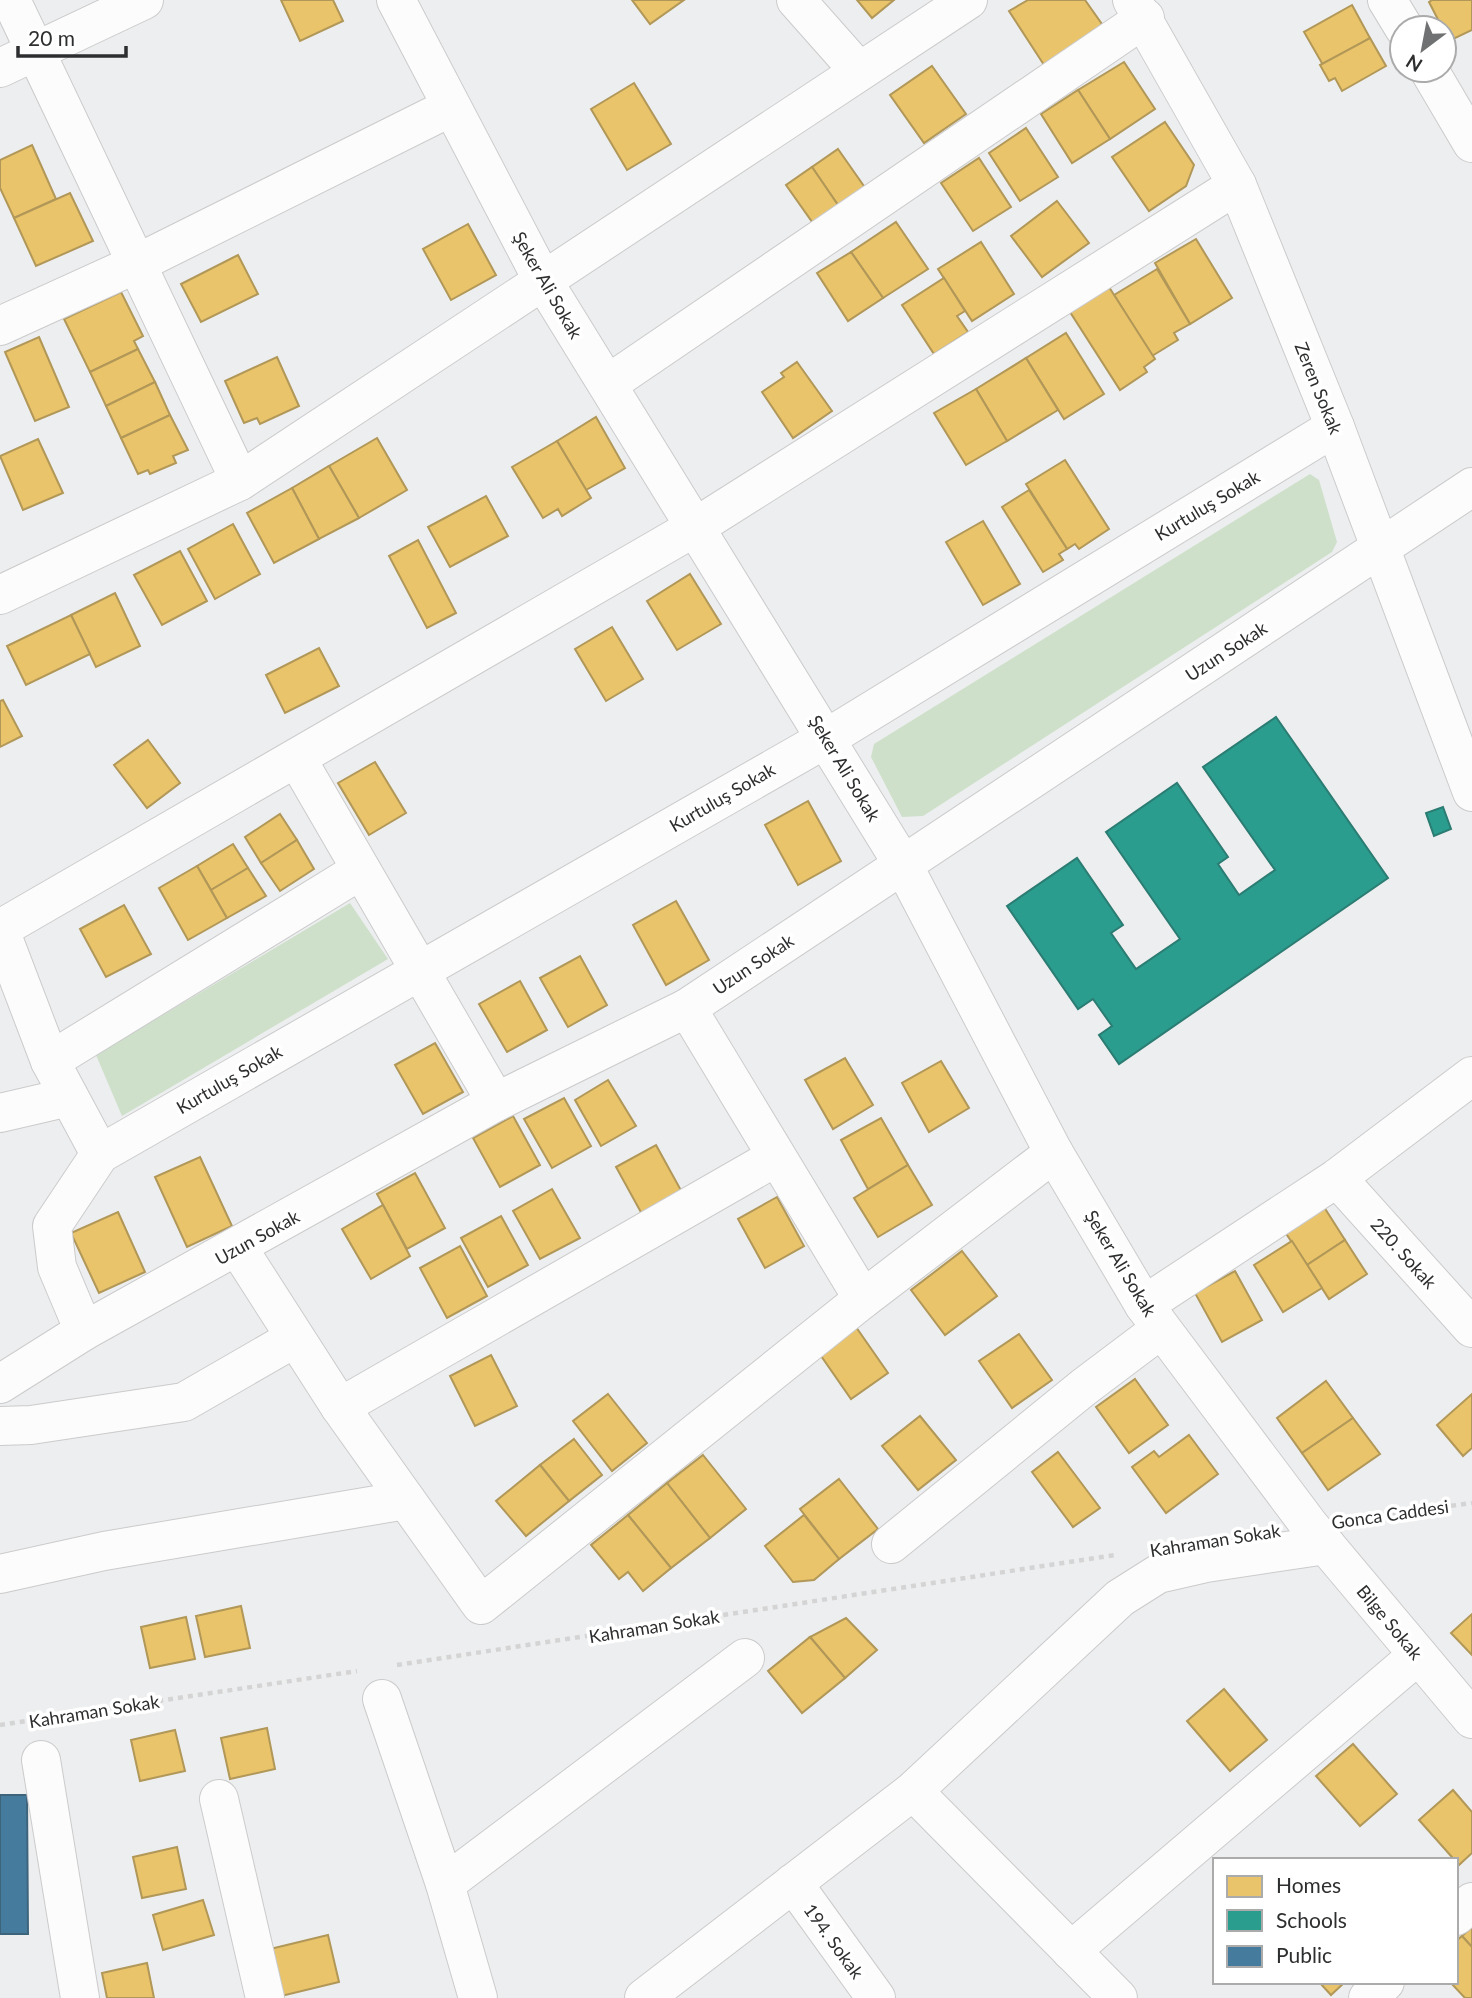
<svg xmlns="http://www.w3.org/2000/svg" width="1472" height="1998" font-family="Lato,sans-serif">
	<rect width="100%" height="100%" fill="#edeeef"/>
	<g fill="#cee0ca">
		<polygon points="1310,474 1319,480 1337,542 1332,552 923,816 902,817 871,757 874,744"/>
		<polygon points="350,903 388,959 122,1116 96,1055"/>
	</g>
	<g fill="#e9c46a" stroke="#b19758" stroke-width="2">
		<polygon points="281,0 333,0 343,21 300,41"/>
		<polygon points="632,0 684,0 650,24"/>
		<polygon points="857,0 894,0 872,18"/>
		<polygon points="1028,0 1085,0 1104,27 1044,65 1009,11"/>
		<polygon points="1432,0 1472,0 1472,30 1449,41 1429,2"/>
		<polygon points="1352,5 1370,38 1323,65 1304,32"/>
		<polygon points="1370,38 1386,66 1342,91 1335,78 1329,81 1320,65"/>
		<polygon points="1124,62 1155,109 1110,139 1078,90"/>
		<polygon points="932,66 966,114 924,143 890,95"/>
		<polygon points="634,83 671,144 627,170 591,109"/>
		<polygon points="1078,90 1110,139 1072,163 1041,114"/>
		<polygon points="1165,122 1194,165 1186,186 1149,211 1112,157"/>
		<polygon points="1026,128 1058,177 1020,201 989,153"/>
		<polygon points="32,145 56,199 14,218 0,188 0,160"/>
		<polygon points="838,149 866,189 840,208 812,167"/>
		<polygon points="979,158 1011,207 973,231 941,183"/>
		<polygon points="812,167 840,208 815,226 786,185"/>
		<polygon points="70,193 93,241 36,266 14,218"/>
		<polygon points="1057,201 1089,243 1042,277 1011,236"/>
		<polygon points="896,222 928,269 883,298 851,252"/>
		<polygon points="468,224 496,275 451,300 423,249"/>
		<polygon points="1196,239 1232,298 1190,324 1155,263"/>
		<polygon points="981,242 1014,294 972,321 938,269"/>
		<polygon points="851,252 883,298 848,321 817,273"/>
		<polygon points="238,255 258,294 201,322 181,284"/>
		<polygon points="1157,269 1190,324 1174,333 1178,340 1152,356 1114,295"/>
		<polygon points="944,278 965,311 957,316 968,332 934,354 902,305"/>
		<polygon points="1109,287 1155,359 1144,367 1147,372 1120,390 1070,312"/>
		<polygon points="121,292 143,336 134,341 138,349 90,372 64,319"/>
		<polygon points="1066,333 1104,394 1064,419 1026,358"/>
		<polygon points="39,337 69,407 35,421 5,352"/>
		<polygon points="138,349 155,382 106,406 90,372"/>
		<polygon points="277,357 299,406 260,424 257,418 244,423 225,381"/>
		<polygon points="1026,358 1058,410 1007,441 976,389"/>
		<polygon points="797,362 832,411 793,438 762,392 784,377 781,373"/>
		<polygon points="155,382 170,415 121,438 106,406"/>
		<polygon points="976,389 1007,441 966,465 934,413"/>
		<polygon points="170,415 188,450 173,456 176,463 150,474 148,470 138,474 121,438"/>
		<polygon points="596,417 625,468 586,490 557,441"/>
		<polygon points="377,438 407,490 359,518 329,466"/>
		<polygon points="38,439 63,493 23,510 0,456"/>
		<polygon points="557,441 591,498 562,516 558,509 543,518 512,467"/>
		<polygon points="1065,460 1109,529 1079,549 1075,544 1067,549 1026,484"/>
		<polygon points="329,466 359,518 319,539 292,488"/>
		<polygon points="292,488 319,539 274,563 247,513"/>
		<polygon points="1029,490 1067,549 1059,554 1063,560 1043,572 1002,507"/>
		<polygon points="486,496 508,536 450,567 428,527"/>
		<polygon points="983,521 1020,584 983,605 946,542"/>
		<polygon points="233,524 260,574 215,599 188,549"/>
		<polygon points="418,540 456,613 427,628 389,556"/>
		<polygon points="180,551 207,601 162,625 134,575"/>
		<polygon points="690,574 721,624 677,650 647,601"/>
		<polygon points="115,593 140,646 96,667 71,615"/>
		<polygon points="71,615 90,654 26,685 7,646"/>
		<polygon points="612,627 643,679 606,701 575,649"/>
		<polygon points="319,648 339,686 285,713 266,675"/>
		<polygon points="3,700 22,736 0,747 0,701"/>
		<polygon points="148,740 180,783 147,808 114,765"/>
		<polygon points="375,762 406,813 369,835 338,783"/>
		<polygon points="808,801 841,861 798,885 765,825"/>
		<polygon points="280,814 297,840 261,863 245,837"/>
		<polygon points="297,840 314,869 280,891 261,863"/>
		<polygon points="233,844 248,868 211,890 197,866"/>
		<polygon points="197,866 227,918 188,940 159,888"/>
		<polygon points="248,868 266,896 227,918 211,890"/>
		<polygon points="676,901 709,960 666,985 633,925"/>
		<polygon points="124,905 151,954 106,977 80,929"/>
		<polygon points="580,956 607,1005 568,1027 540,978"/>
		<polygon points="520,981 547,1030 507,1052 479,1004"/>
		<polygon points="435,1043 463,1092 423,1114 395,1065"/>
		<polygon points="845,1058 873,1105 833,1129 805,1080"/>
		<polygon points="941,1061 969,1108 929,1132 902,1083"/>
		<polygon points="608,1080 636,1126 601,1146 575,1100"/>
		<polygon points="564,1098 591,1146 552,1168 524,1119"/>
		<polygon points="513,1116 540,1165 500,1187 473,1138"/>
		<polygon points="881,1118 908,1165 868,1189 841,1140"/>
		<polygon points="656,1145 683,1194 643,1216 616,1167"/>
		<polygon points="200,1157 232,1226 187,1247 155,1177"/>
		<polygon points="908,1165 932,1205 878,1237 854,1198"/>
		<polygon points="415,1173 445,1228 407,1249 377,1194"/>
		<polygon points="552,1189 580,1238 540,1259 513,1211"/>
		<polygon points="777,1197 804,1246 765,1268 738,1219"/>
		<polygon points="383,1205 410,1256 371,1279 342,1229"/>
		<polygon points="1324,1207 1345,1240 1307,1265 1285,1232"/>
		<polygon points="118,1212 145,1272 99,1293 71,1233"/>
		<polygon points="501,1216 528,1265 488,1287 461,1238"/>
		<polygon points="1345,1240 1367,1274 1329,1299 1307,1265"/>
		<polygon points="1292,1241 1322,1288 1283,1312 1254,1265"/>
		<polygon points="460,1246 487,1296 447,1318 420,1268"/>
		<polygon points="962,1251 997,1296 945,1335 911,1290"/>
		<polygon points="1235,1271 1262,1320 1222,1342 1195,1293"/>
		<polygon points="856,1327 888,1373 851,1399 819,1353"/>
		<polygon points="1019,1334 1052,1380 1012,1408 979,1361"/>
		<polygon points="491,1355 517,1406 475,1426 450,1376"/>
		<polygon points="1135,1379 1168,1425 1129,1453 1096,1407"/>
		<polygon points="1326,1381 1353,1418 1302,1453 1277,1418"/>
		<polygon points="608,1394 647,1443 612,1471 573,1421"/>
		<polygon points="1472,1394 1472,1448 1463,1456 1437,1425"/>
		<polygon points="920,1416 956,1460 918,1490 882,1446"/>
		<polygon points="1353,1418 1380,1454 1328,1490 1302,1453"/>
		<polygon points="1189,1435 1218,1474 1166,1513 1132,1467 1154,1451 1159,1457"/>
		<polygon points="574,1439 602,1475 569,1501 540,1465"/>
		<polygon points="1058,1452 1100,1508 1073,1527 1032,1472"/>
		<polygon points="703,1455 746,1509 710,1538 667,1483"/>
		<polygon points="540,1465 569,1501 526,1536 496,1501"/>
		<polygon points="839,1479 878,1529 839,1559 800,1509"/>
		<polygon points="667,1483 710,1538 671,1568 628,1515"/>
		<polygon points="628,1515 671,1568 643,1591 628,1572 619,1579 591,1545"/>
		<polygon points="804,1515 839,1559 814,1580 793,1582 765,1546"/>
		<polygon points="241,1606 250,1648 205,1657 196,1616"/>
		<polygon points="1472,1614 1472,1655 1451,1633"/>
		<polygon points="186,1617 195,1659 150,1668 141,1627"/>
		<polygon points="846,1618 877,1650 845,1678 810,1637"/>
		<polygon points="810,1637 845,1678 802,1713 768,1671"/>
		<polygon points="1224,1689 1267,1740 1230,1771 1187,1721"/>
		<polygon points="267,1728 275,1769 230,1779 221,1738"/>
		<polygon points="175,1730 185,1771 140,1781 131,1740"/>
		<polygon points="1353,1744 1397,1794 1360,1826 1316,1776"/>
		<polygon points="1453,1790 1472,1812 1472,1853 1459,1865 1419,1820"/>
		<polygon points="177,1847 186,1889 142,1898 133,1857"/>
		<polygon points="203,1900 214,1935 163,1950 153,1915"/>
		<polygon points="1472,1927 1472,1947 1462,1936"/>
		<polygon points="328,1935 339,1982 277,1997 266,1950"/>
		<polygon points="1462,1936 1472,1947 1472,1998 1465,1998 1450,1982 1456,1982 1456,1941"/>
		<polygon points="147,1963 154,1998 107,1998 102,1973"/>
		<polygon points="1319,1982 1345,1982 1331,1995"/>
	</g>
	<g fill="#2a9d8f" stroke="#2b7c72" stroke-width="2">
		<polygon points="1276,717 1388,878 1119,1064 1099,1035 1112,1026 1093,999 1078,1009 1007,906 1077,858 1123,925 1111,933 1136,969 1180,939 1106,832 1177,783 1228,857 1218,864 1239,895 1275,870 1203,767"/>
		<polygon points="1443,807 1451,829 1434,836 1426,813"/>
	</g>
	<polygon fill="#457b9d" stroke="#3e647c" stroke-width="2" points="0,1795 27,1795 28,1934 0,1934"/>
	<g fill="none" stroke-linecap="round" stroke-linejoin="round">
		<defs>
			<g id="minor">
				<polyline points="11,0 240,481"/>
				<polyline points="396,0 542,279 902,863 1054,1153 1144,1305 1309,1525 1472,1719"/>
				<polyline points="796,0 859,71"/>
				<polyline points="1132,0 1237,185 1335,427 1472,792"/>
				<polyline points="1387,0 1404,28"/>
				<polyline points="0,68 144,0"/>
				<polyline points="1429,70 1472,143"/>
				<polyline points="0,326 136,264 451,107"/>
				<polyline points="608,384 1145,18"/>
				<polyline points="0,595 240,481 968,0"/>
				<polyline points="297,759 496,1102"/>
				<polyline points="0,929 697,526 1237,185"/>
				<polyline points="0,930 50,1061 100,1154"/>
				<polyline points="687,1008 863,1299"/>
				<polyline points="50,1061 361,870"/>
				<polyline points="0,1113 69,1097"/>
				<polyline points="1337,1178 1472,1328"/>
				<polyline points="238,1248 340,1407 481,1605 863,1299 1054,1153"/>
				<polyline points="1144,1305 1337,1178 1472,1076"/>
				<polyline points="84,1331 57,1267 52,1226 100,1154 827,738 1335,427"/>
				<polyline points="0,1384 84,1331 496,1102 687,1008 1472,487"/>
				<polyline points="340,1407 776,1157"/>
				<polyline points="0,1426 31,1425 184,1402 295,1338"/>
				<polyline points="891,1544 1084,1387 1161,1329"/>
				<polyline points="0,1574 104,1551 406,1500"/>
				<polyline points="382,1699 445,1884"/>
				<polyline points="41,1760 80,1998"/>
				<polyline points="913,1791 1118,1998"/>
				<polyline points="219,1799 265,1998"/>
				<polyline points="793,1883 876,1998"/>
				<polyline points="1456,1916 1472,1902"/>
				<polyline points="1071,1951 1418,1655"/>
				<polyline points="478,1998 445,1884 745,1658"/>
				<polyline points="644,1998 913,1791 1120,1598 1158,1574 1206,1563 1326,1545"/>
				<polyline points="1368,1998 1385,1982"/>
			</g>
		</defs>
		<use href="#minor" stroke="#cbcbcc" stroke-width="40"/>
		<g stroke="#d4d4d5" stroke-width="4.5" stroke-dasharray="5 5" stroke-linecap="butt">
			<polyline points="1352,1519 1472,1503"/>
			<polyline points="397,1665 1115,1555"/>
			<polyline points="0,1725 357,1671"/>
		</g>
		<use href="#minor" stroke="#fcfcfd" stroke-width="38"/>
	</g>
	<g text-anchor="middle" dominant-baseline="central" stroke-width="7" stroke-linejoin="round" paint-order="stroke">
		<g font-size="18" fill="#2d2e2f" stroke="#fff">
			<text transform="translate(548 285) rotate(60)">Şeker Ali Sokak</text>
			<text transform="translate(1319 388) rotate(68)">Zeren Sokak</text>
			<text transform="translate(1207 505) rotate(-31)">Kurtuluş Sokak</text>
			<text transform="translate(1226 651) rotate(-33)">Uzun Sokak</text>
			<text transform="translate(845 768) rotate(59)">Şeker Ali Sokak</text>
			<text transform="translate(722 797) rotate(-30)">Kurtuluş Sokak</text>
			<text transform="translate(753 964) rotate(-34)">Uzun Sokak</text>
			<text transform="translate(229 1079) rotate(-30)">Kurtuluş Sokak</text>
			<text transform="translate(257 1237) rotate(-29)">Uzun Sokak</text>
			<text transform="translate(1404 1253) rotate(48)">220. Sokak</text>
			<text transform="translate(1121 1263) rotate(59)">Şeker Ali Sokak</text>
			<text transform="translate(1390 1514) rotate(-8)">Gonca Caddesi</text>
			<text transform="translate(1215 1540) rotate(-9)">Kahraman Sokak</text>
			<text transform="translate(1390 1622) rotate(50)">Bilge Sokak</text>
			<text transform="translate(654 1626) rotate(-9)">Kahraman Sokak</text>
			<text transform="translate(94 1711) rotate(-9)">Kahraman Sokak</text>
			<text transform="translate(834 1941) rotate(54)">194. Sokak</text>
		</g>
	</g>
	<rect x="1213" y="1858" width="245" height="126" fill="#ffffff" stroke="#ababac" stroke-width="2"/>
	<rect x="1227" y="1876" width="35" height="21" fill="#e9c46a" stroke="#ababac" stroke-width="2"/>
	<text x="1276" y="1893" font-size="21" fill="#2d2e2f">Homes</text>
	<rect x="1227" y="1910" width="35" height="21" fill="#2a9d8f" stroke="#ababac" stroke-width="2"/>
	<text x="1276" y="1928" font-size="21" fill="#2d2e2f">Schools</text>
	<rect x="1227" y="1946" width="35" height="21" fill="#457b9d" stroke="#ababac" stroke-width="2"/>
	<text x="1276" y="1963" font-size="21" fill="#2d2e2f">Public</text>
	<g transform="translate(1423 49) rotate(212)"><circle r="33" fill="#ffffff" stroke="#ababac" stroke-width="2"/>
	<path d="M0-5L12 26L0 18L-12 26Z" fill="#707172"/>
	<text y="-10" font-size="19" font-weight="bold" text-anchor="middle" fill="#2d2e2f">N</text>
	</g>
	<path d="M18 46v10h108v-10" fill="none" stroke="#2d2e2f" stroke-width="3.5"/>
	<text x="28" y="46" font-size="21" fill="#2d2e2f" stroke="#ffffff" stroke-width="5" paint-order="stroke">20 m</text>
</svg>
